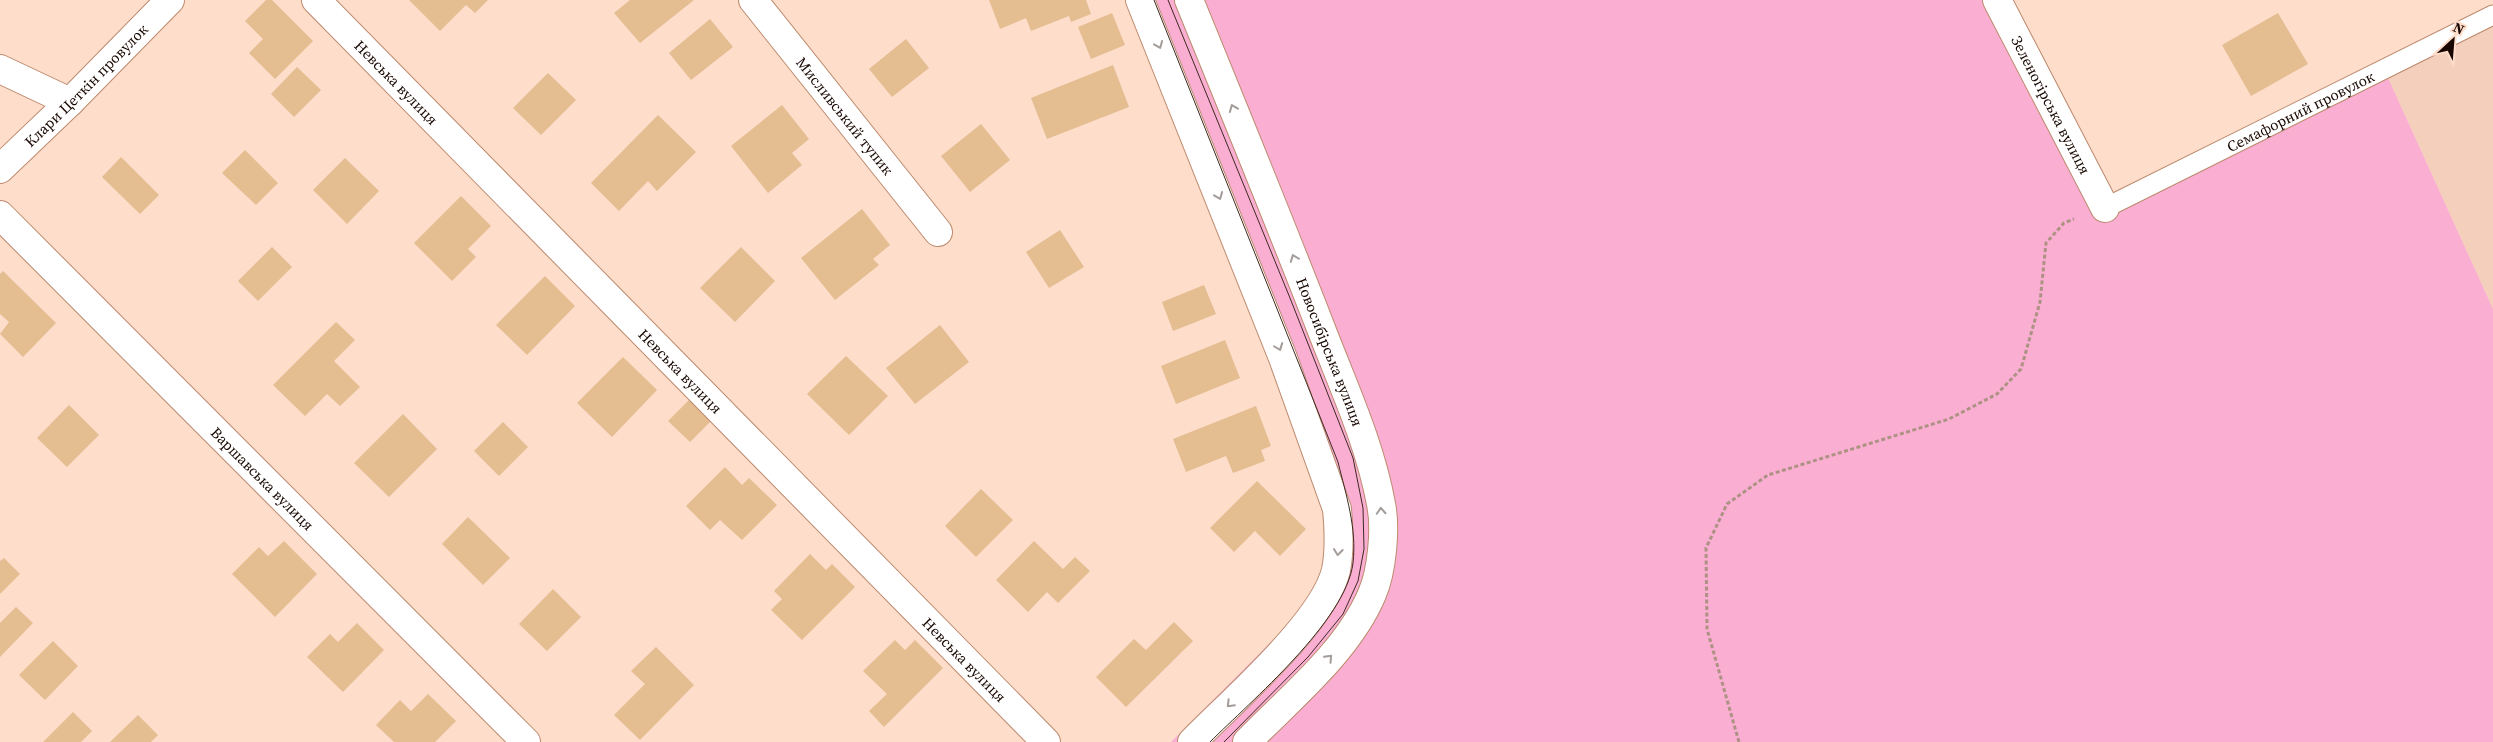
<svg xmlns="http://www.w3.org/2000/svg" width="2493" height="742" font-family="'Source Serif 4',serif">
	<rect width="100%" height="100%" fill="#feddcb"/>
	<polygon fill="#f4cfbb" points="2493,15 2493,309 2384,69"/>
	<polygon fill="#faafd2" points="1140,0 1997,0 2106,207 2384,69 2493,309 2493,742 1171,742 1294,619 1324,570 1337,509"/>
	<g fill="#e4bd91">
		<polygon points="266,0 272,0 313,41 275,79 249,53 263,39 245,21"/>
		<polygon points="409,0 488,0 475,13 466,5 440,31"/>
		<polygon points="630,0 694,0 640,43 614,13"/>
		<polygon points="989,0 1086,0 1091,14 1071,22 1069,16 1031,31 1026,18 1000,29"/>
		<polygon points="1112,13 1125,45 1091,59 1078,27"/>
		<polygon points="2278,13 2308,64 2251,96 2222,45"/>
		<polygon points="710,19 733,47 691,80 669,53"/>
		<polygon points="906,39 929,68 892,97 869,69"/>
		<polygon points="1113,65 1129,107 1047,139 1031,98"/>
		<polygon points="297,67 321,90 294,117 271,94"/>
		<polygon points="548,73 576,100 541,135 513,108"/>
		<polygon points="782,105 809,139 792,153 802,165 768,193 731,146"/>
		<polygon points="658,115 696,152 657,191 648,181 619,211 591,183"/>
		<polygon points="981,124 1010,160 970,192 941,156"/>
		<polygon points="245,150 278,183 256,205 222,173"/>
		<polygon points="121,157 159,195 140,214 102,177"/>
		<polygon points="345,158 379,191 347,224 313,190"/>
		<polygon points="461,196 491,226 468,249 476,257 452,281 414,243"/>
		<polygon points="862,209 890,245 873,259 879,265 835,300 801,258"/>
		<polygon points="1060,230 1084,267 1049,288 1026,252"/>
		<polygon points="272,247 292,267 258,301 238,281"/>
		<polygon points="741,247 775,281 735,322 700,288"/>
		<polygon points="3,271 56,323 23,357 0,334 9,322 0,314 0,274"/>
		<polygon points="545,276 575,306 527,355 496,325"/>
		<polygon points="1204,285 1216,314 1173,331 1162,302"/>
		<polygon points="336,322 355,340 334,361 360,387 340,406 327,394 305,416 273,385"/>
		<polygon points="940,325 969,362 915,404 886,368"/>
		<polygon points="1225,340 1240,378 1176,404 1161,366"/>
		<polygon points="846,356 888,396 849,435 807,394"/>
		<polygon points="623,357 657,390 612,437 577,403"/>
		<polygon points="693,396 714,418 690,442 668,421"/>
		<polygon points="69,405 99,435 67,467 37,438"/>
		<polygon points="1256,406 1271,446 1261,450 1265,461 1233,473 1226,456 1186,472 1173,439"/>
		<polygon points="403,414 437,449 389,497 354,463"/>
		<polygon points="503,422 528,447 499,476 474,451"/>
		<polygon points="725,467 742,485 749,478 777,505 742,540 720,520 710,530 686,506"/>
		<polygon points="1257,481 1306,529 1280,556 1255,531 1234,552 1210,528"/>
		<polygon points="981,489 1013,520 976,557 945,526"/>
		<polygon points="468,517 510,558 483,585 442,544"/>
		<polygon points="284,541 317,574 275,617 232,574 259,547 268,556"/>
		<polygon points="1034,541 1063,569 1075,557 1090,571 1058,603 1047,592 1028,612 996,580"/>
		<polygon points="810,554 826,570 832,564 855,587 802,640 771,610 782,599 774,591"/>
		<polygon points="4,558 20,574 0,594 0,561"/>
		<polygon points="553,589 581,617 547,651 519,624"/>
		<polygon points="16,607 33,623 0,657 0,623"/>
		<polygon points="1174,622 1193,641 1126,707 1096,677 1134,639 1146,650"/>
		<polygon points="357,623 384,650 343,692 307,657 330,634 338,642"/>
		<polygon points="895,640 905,650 915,640 943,668 884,727 869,711 887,694 863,671"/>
		<polygon points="53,641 78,666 45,700 19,675"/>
		<polygon points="656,647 694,685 640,740 614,715 645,684 631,671"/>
		<polygon points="428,694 456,721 435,742 394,742 376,725 400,700 411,711"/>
		<polygon points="73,712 92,731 81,742 43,742"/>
		<polygon points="138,715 158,735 151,742 110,742"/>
	</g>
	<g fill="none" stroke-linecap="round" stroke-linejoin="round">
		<defs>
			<g id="lane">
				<path id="s1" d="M2105 208 2493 15"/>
			</g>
			<g id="street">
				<path id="s2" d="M316 0 1046 742"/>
				<path id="s3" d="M753 0 938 232"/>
				<path id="s4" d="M1997 0 2105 208"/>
				<polyline points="0,69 70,102"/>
				<path id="s5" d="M0 169 70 102 170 0"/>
				<path id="s6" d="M0 215 526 742"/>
			</g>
			<g id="secondary">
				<path d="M1140 0 1283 358 1337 509C1339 530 1340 550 1336 570 1324 622 1231 702 1192 742"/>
				<path id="s7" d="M1189 0C1234 110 1279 220 1322 331 1344 388 1370 444 1381 504 1386 528 1382 571 1372 594 1348 651 1290 698 1247 742"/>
			</g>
		</defs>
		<use href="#lane" stroke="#bd8a6e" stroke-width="21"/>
		<use href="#street" stroke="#bd8a6e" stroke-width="30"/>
		<use href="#secondary" stroke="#bd8a6e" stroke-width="30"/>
		<polyline stroke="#ad9284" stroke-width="3" stroke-dasharray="4 2.5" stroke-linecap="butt" points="1739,742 1707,629 1706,548 1727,504 1768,475 1949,419 1997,394 2021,369 2040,302 2046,243 2064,223 2074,219"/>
		<use href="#lane" stroke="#fff" stroke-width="19"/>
		<use href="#street" stroke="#fff" stroke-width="28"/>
		<use href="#secondary" stroke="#fff" stroke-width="28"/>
		<g stroke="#3d2921" stroke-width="1">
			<path d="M1154 0 1338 462C1346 495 1357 528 1353 563 1346 621 1251 701 1210 742"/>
			<polyline points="1168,0 1290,298 1353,458 1363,508 1364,549 1358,581 1343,614 1308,657 1224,742"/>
		</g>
	</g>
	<defs><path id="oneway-chevron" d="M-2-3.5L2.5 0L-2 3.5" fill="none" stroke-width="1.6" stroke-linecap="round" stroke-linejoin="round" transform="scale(1.25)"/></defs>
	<g stroke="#a39c99">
		<use href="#oneway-chevron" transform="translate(1159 45) rotate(68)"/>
		<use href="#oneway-chevron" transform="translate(1233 108) rotate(-112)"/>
		<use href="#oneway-chevron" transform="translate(1219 196) rotate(68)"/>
		<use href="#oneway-chevron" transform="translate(1294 258) rotate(-111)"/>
		<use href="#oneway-chevron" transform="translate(1279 347) rotate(69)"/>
		<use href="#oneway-chevron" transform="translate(1381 511) rotate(-93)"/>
		<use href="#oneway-chevron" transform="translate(1338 552) rotate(97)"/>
		<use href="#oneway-chevron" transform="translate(1329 658) rotate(-47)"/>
		<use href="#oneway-chevron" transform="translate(1230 704) rotate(135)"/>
	</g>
	<g text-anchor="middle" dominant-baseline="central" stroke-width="4" stroke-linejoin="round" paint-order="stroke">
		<g font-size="15" fill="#180701" stroke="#feddcb">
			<text stroke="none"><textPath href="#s2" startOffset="115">Невська вулиця</textPath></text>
			<text stroke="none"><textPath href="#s5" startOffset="120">Клари Цеткін провулок</textPath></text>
			<text stroke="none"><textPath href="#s4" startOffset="118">Зеленогірська вулиця</textPath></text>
			<text stroke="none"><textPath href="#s1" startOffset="218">Семафорний провулок</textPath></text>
			<text stroke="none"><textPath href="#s3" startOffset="148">Мисливський тупик</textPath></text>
			<text stroke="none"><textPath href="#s7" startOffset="379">Новосибірська вулиця</textPath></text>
			<text stroke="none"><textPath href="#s2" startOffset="520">Невська вулиця</textPath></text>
			<text stroke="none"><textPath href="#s6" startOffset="372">Варшавська вулиця</textPath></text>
			<text stroke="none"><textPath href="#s2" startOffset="925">Невська вулиця</textPath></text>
		</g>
	</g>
	<g transform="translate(2453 40) rotate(26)" stroke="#feddcb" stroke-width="4" paint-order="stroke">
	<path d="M0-4L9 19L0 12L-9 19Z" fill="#180701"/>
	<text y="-8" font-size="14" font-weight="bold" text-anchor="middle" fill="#180701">N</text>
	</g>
</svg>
